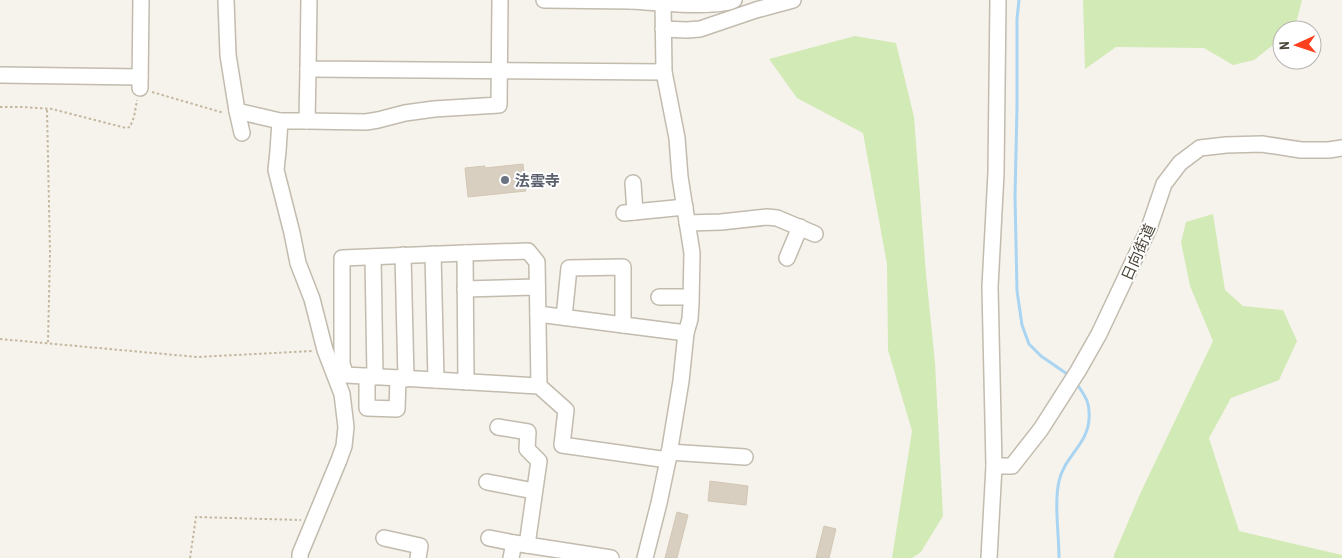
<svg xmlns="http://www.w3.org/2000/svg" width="1342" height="558" font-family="'Archivo Narrow','Noto Sans JP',sans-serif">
	<rect width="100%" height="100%" fill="#f6f3ec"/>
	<g fill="#d2eab5">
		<polygon points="1083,0 1302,0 1295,27 1291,30 1282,30 1282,38 1254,60 1233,65 1204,48 1116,47 1085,69"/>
		<polygon points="855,36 896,43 914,117 926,274 935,363 943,516 921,552 912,558 892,558 912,431 888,350 887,264 863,133 797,98 769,59"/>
		<polygon points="1213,214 1225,290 1243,306 1283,310 1297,341 1279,380 1231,398 1209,438 1239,531 1342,555 1342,558 1114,558 1114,555 1140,494 1213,341 1190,286 1181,242 1186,222"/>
	</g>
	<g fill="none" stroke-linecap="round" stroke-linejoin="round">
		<g stroke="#a9d4f2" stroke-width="3">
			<polyline points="1019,0 1017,19 1017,108 1015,196 1017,291 1022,325 1029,344 1041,356 1070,376"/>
			<path d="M1059 558C1059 534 1054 503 1059 481 1064 457 1088 444 1089 419 1090 404 1087 399 1079 387"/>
		</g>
	</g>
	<g fill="#d8cfc1" stroke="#d3c7b4">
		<polygon points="523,164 526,191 468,197 465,168 485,166 485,168"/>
		<polygon points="710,481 748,486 746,505 708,501"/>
		<polygon points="677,512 688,515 677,558 665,558"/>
		<polygon points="824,526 836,529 829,558 816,558"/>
	</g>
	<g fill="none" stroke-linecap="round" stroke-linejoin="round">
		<defs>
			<g id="minor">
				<polyline points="226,0 228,55 237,111 242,133"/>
				<polyline points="309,0 308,69 664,72"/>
				<polyline points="544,0 631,1"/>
				<path d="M631 0V1C651 2 720 9 734 0"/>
				<polyline points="663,29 687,30 700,29 756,10 793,0"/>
				<polyline points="0,75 140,77"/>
				<polyline points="140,88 141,0"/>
				<polyline points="237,111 280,121 307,121 308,69"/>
				<polyline points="280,121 278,151 276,170 292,233 298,263 312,299 325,350 342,394 346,427 344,446 339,460 300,554 300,558"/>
				<polyline points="307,121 366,122 378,120 405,113 434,109 499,105 500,0"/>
				<polyline points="633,183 635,212"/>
				<polyline points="624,213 685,207"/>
				<polyline points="687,223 721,222 767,217 777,218 815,234"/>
				<polyline points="465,253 466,382"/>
				<polyline points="433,254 436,380"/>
				<polyline points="403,255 406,379"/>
				<polyline points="373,257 375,377"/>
				<polyline points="787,258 800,227"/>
				<polyline points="465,289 537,287"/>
				<polyline points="659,297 682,297"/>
				<polyline points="538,314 686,333"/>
				<polyline points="564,317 569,268 623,267 623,325"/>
				<polyline points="367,376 367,408 397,409 398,378"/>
				<polyline points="539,386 537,262 528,251 465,253 342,258 342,364 346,375 539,386 566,410 562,445 668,460"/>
				<polyline points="498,427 528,432 527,449 539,461 527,545"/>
				<polyline points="669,452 745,457"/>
				<polyline points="994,466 1012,466 1041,429 1078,371 1099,334 1149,228 1164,184 1180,163 1200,148 1226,145 1262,144 1301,150 1329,150 1342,148"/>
				<polyline points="487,482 534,491"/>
				<polyline points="384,538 420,546 418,558"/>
				<polyline points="489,538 514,543"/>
				<polyline points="511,558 514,543 611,558"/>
				<polyline points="645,558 659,503 668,460 681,381 686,333 690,319 691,303 692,253 680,177 677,138 664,72 663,3"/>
				<polyline points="989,558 994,466 990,287 996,173 998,0"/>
			</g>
		</defs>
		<use href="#minor" stroke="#c2bbae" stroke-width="18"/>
		<g stroke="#c4b79f" stroke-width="2" stroke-dasharray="2.5 2.5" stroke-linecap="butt">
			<polyline points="152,92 224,113"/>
			<polyline points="0,107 22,107 52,109 126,128 130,127 134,117 137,100"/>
			<polyline points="47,110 50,253 48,342"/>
			<polyline points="0,339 197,357 313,351"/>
			<polyline points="190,558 196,517 301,520"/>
		</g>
		<use href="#minor" stroke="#fff" stroke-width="15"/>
	</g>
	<circle fill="#6b7280" stroke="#fff" stroke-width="2" cx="505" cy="180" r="5"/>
	<g text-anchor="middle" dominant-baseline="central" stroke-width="4" stroke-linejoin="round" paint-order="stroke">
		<g font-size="15" font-weight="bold" fill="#5b616d" stroke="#fff" text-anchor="start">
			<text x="515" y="180">法雲寺</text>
		</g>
		<g font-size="15" fill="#4b4439" stroke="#fff">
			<text transform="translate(1138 252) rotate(-66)">日向街道</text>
		</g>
	</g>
	<g transform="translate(1297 45) rotate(267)"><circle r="24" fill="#ffffff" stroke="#b7b4b0"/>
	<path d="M0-4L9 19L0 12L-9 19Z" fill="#fc3f1d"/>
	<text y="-8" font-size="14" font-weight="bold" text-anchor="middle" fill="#4b4439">N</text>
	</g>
</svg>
